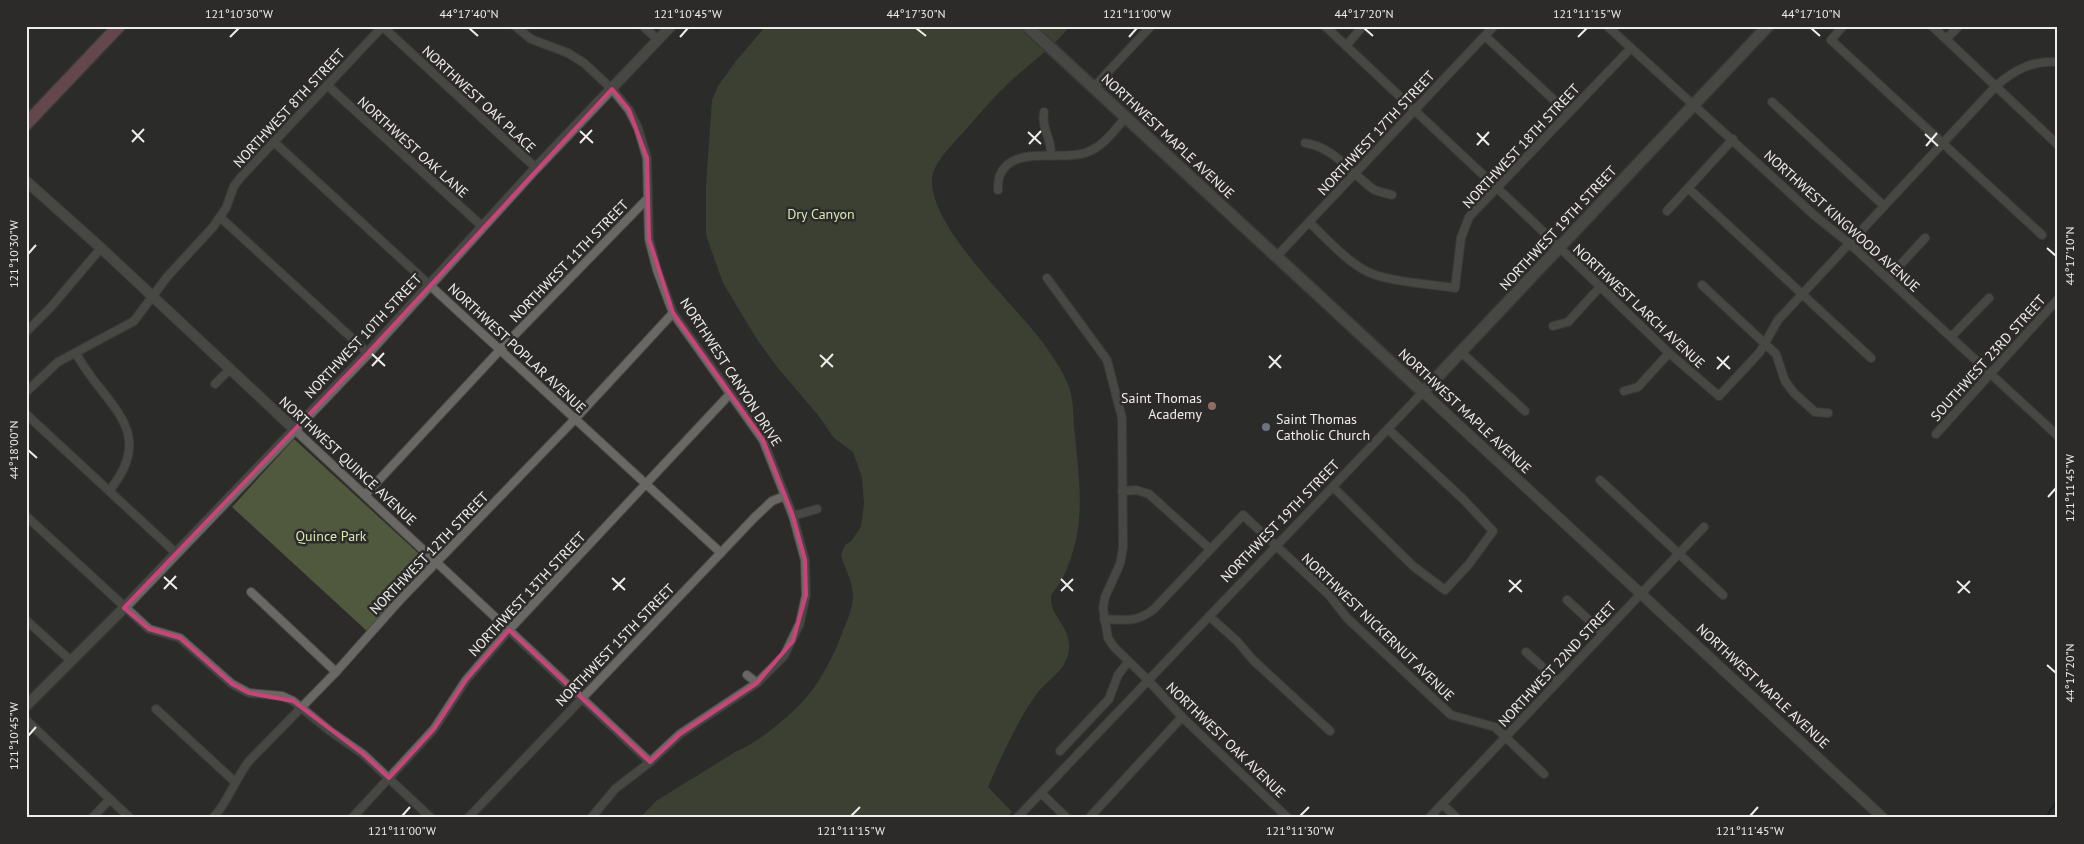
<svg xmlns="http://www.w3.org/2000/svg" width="2084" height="844" font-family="'PT Sans',sans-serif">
	<rect width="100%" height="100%" fill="#2c2b29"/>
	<g fill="#50593e">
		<path d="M766 26H1070C1054 46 1033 61 1014 78 994 96 977 117 959 137 949 148 934 163 932 178 928 227 1017 306 1046 347 1055 360 1068 379 1071 394 1074 407 1073 422 1075 435 1078 473 1085 513 1073 551 1070 562 1065 574 1059 584 1056 590 1051 592 1051 599 1050 618 1077 630 1067 658 1061 673 1048 680 1038 692 1017 721 1002 755 988 787L1012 812 1006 818H640L656 801 737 751C760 742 799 709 813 689 826 671 835 652 843 631 847 621 852 610 853 599 854 583 845 570 841 555L845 545 851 541 861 527 864 504 862 477 853 452 833 437 818 415 778 368 758 341 723 283 706 235V186L712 100 718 86 736 61Z"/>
		<polygon points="294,439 430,564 368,632 232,507"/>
	</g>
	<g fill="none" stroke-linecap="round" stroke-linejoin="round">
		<polyline stroke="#00131c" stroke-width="2" points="2046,818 2058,799"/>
		<defs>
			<g id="minor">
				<polyline points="515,26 531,39 568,53 584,63 612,89 629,110 638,128 647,158 649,239 657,270 673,313 763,440 793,516 805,560 806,595 800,623 784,656 757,683 680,734 650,762 615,789 591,818"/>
				<polyline points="643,26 658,40"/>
				<path d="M1325 26 1529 218 1669 353 1719 396 1760 352 1778 320 1996 86C2014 70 2033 60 2058 62"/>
				<polyline points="1607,26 1814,215 1850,244 2058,436"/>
				<polyline points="1843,26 1831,40 2042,235"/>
				<polyline points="1932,26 2058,145"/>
				<polyline points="383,27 536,168"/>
				<polyline points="1485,36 1568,113"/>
				<polyline points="1946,39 1959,26"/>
				<polyline points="1346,46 1363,26"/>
				<polyline points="327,85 483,227"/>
				<polyline points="1093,88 1151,26"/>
				<polyline points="1772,102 1884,206"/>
				<path d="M1044 112C1041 129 1052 137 1051 156"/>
				<polyline points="274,142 721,553"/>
				<path d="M1305 143C1334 147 1350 172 1373 189 1378 192 1386 193 1392 195"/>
				<polyline points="1688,188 1871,358"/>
				<path d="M998 190C998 186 998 179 1000 175 1012 145 1061 161 1085 153 1103 147 1114 131 1125 118"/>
				<polyline points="1667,211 1733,139"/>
				<polyline points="220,217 368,353"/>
				<path d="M1309 222C1327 239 1346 261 1368 272 1389 282 1431 284 1455 288L1461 238 1469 217 1631 48"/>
				<polyline points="1276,257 1494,26"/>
				<polyline points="1047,278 1107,360 1122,418 1123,547 1120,564 1105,597 1103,608 1108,638 1114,647 1148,680 1182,717 1288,818"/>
				<polyline points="1888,278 1925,238"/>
				<polyline points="1702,285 1776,354 1785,381 1794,393 1815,412 1828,413"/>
				<polyline points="1553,326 1568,322 1600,287"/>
				<polyline points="26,332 51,307 101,248"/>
				<polyline points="1951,337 1989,298"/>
				<path d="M76 353C102 404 160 429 109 491"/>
				<polyline points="1462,353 1525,411"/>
				<polyline points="215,384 230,369"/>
				<polyline points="1624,391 1638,387 1669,353"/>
				<polyline points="26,392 58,362 134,321 167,277 213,227 226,208 234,186 241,177 383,26"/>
				<polyline points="26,414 176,553"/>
				<polyline points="294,429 650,762"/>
				<polyline points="1936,434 2058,299"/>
				<polyline points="1600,480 1723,595"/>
				<polyline points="1333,487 1413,566 1445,590 1469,564 1493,531 1463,499 1389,430"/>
				<polyline points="1122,491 1136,490 1149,494 1210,549"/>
				<polyline points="365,495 500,350 648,198"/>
				<polyline points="26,516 149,629 180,638 232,684 249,693 282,696 293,701 330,731 363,754 431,818"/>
				<polyline points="793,516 817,509"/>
				<polyline points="251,592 336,672"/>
				<polyline points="1567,600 1603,633"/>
				<polyline points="1209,616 1237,641 1253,660 1330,731"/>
				<path d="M1104 619C1125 620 1137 623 1154 609L1243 515 1329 595 1347 618 1451 715 1495 727 1544 774"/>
				<polyline points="26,620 71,661"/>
				<polyline points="1526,652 1558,681"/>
				<polyline points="747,675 757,683"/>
				<polyline points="156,709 235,782"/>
				<polyline points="26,720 130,818"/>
				<polyline points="1060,751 1109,699 1118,675 1128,662"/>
				<polyline points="1041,793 1067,818"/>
				<polyline points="1442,804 1457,818"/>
				<polyline points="92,818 110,799"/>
				<path d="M213 818C229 801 235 778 250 760L336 672 400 600 575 419 673 313"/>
				<polyline points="352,818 434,729 466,680 509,630 729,395"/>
				<polyline points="468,818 755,517 772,501 785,496"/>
				<polyline points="1017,818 1423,392"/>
				<polyline points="1089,818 1182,717"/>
				<polyline points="1429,818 1704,527"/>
			</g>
			<g id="tertiary">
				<polyline points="26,181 101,248 294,429"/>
				<polyline points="1423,392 1883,818"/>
				<polyline points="26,706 124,608 368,353 536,168 671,26"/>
			</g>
			<polyline id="secondary" points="1027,26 1423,392 1768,26"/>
			<polyline id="primary" points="26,124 119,26"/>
		</defs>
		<use href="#minor" stroke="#494846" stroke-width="10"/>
		<use href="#tertiary" stroke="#494846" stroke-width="12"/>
		<use href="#secondary" stroke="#494846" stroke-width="14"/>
		<use href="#primary" stroke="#494846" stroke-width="15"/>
		<use href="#minor" stroke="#696865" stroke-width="8"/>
		<use href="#tertiary" stroke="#696865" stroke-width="10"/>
		<use href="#secondary" stroke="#696865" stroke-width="11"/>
		<use href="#primary" stroke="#a76876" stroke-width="12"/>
	</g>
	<path d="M0 0H2084V844H0ZM612 89 629 110 647 158 649 239 673 313 763 440 793 516 805 560 806 595 793 641 757 683 680 734 650 762 509 630 466 680 434 729 389 778 363 754 293 701 249 693 232 684 180 638 149 629 124 608 368 353Z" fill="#2c2b29" fill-opacity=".55" fill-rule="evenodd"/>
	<path fill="none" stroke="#cb4378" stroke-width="4" stroke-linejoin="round" d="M612 89 629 110 647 158 649 239 673 313 763 440 793 516 805 560 806 595 793 641 757 683 680 734 650 762 509 630 466 680 434 729 389 778 363 754 293 701 249 693 232 684 180 638 149 629 124 608 368 353Z"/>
	<path fill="none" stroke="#ededeb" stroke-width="2" d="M469 28 478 36M916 28 926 36M1364 28 1373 36M1811 28 1820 36M230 37 239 28M680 37 688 28M1129 37 1137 28M1578 37 1587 28M132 130 144 142M580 131 593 143M1028 132 1041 144M1477 133 1489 145M1925 134 1938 146M132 142 144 129M580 143 592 130M1029 144 1041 131M1477 145 1489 132M1926 146 1937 133M2047 248 2056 256M28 254 36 245M372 354 385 366M820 355 833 367M1269 356 1281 368M1717 357 1730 369M372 366 384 353M821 367 833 354M1269 368 1281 355M1717 369 1729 356M28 450 37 458M2048 497 2056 488M164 577 177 589M612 578 625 590M1061 579 1073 591M1509 580 1522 592M1957 581 1970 593M164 589 176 576M613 590 625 578M1061 591 1073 579M1509 592 1521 580M1958 593 1970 581M2047 665 2056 673M28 736 36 727M402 816 410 807M851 816 860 807M1300 816 1309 807M1750 816 1758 807"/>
	<circle fill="#8d6e63" stroke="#2c2b29" stroke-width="2" cx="1212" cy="406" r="5"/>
	<circle fill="#6b7280" stroke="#2c2b29" stroke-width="2" cx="1266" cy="427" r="5"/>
	<g text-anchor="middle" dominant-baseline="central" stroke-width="5" stroke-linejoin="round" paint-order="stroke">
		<g font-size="14" fill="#ededeb" stroke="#2c2b29">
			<text transform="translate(479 99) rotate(43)">NORTHWEST OAK PLACE</text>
			<text transform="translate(289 108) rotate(-47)">NORTHWEST 8TH STREET</text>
			<text transform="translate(1376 133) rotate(-47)">NORTHWEST 17TH STREET</text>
			<text transform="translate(1168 136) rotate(43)">NORTHWEST MAPLE AVENUE</text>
			<text transform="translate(1521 146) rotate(-47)">NORTHWEST 18TH STREET</text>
			<text transform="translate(413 147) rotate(42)">NORTHWEST OAK LANE</text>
			<text transform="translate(1842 221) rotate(42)">NORTHWEST KINGWOOD AVENUE</text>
			<text transform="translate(1558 228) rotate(-47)">NORTHWEST 19TH STREET</text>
			<text transform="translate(569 261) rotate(-46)">NORTHWEST 11TH STREET</text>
			<text transform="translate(1639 306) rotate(43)">NORTHWEST LARCH AVENUE</text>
			<text transform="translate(363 336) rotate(-47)">NORTHWEST 10TH STREET</text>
			<text transform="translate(517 348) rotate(43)">NORTHWEST POPLAR AVENUE</text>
			<text transform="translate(1988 358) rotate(-48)">SOUTHWEST 23RD STREET</text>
			<text transform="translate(731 372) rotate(57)">NORTHWEST CANYON DRIVE</text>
			<text transform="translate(1465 411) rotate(43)">NORTHWEST MAPLE AVENUE</text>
			<text transform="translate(348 461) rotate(43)">NORTHWEST QUINCE AVENUE</text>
			<text transform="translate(1280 521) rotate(-46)">NORTHWEST 19TH STREET</text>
			<text transform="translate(429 553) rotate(-46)">NORTHWEST 12TH STREET</text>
			<text transform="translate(527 594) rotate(-47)">NORTHWEST 13TH STREET</text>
			<text transform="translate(1378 627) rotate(44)">NORTHWEST NICKERNUT AVENUE</text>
			<text transform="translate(615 645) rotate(-46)">NORTHWEST 15TH STREET</text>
			<text transform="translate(1557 664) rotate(-47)">NORTHWEST 22ND STREET</text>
			<text transform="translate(1763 686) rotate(43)">NORTHWEST MAPLE AVENUE</text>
			<text transform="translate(1226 740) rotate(44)">NORTHWEST OAK AVENUE</text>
		</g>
		<g font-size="14" fill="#d7e9b3" stroke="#2c2b29">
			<text x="821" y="214">Dry Canyon</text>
			<text x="331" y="536">Quince Park</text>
		</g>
		<g font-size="14" fill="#ededeb" stroke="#2c2b29" text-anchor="end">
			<text x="1202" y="398">Saint Thomas<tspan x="1202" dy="16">Academy</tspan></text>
			<text x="1276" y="419" text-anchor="start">Saint Thomas<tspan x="1276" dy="16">Catholic Church</tspan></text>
		</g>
	</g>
	<rect width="2084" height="844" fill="none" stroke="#2c2b29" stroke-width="55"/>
	<rect x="28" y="28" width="2028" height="788" fill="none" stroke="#ededeb" stroke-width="2"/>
	<g font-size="12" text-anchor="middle" fill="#ededeb">
		<text x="239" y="18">121°10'30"W</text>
		<text x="469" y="18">44°17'40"N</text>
		<text x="688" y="18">121°10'45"W</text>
		<text x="916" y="18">44°17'30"N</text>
		<text x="1137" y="18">121°11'00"W</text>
		<text x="1364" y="18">44°17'20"N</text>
		<text x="1587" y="18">121°11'15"W</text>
		<text x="1811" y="18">44°17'10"N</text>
		<text transform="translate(14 254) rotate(-90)" y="4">121°10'30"W</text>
		<text transform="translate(2070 256) rotate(-90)" y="4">44°17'10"N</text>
		<text transform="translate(14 450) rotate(-90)" y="4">44°18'00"N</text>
		<text transform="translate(2070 488) rotate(-90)" y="4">121°11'45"W</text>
		<text transform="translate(2070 673) rotate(-90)" y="4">44°17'20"N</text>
		<text transform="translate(14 736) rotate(-90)" y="4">121°10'45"W</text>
		<text x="402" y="835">121°11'00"W</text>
		<text x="851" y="835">121°11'15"W</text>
		<text x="1300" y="835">121°11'30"W</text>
		<text x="1750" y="835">121°11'45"W</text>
	</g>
</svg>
